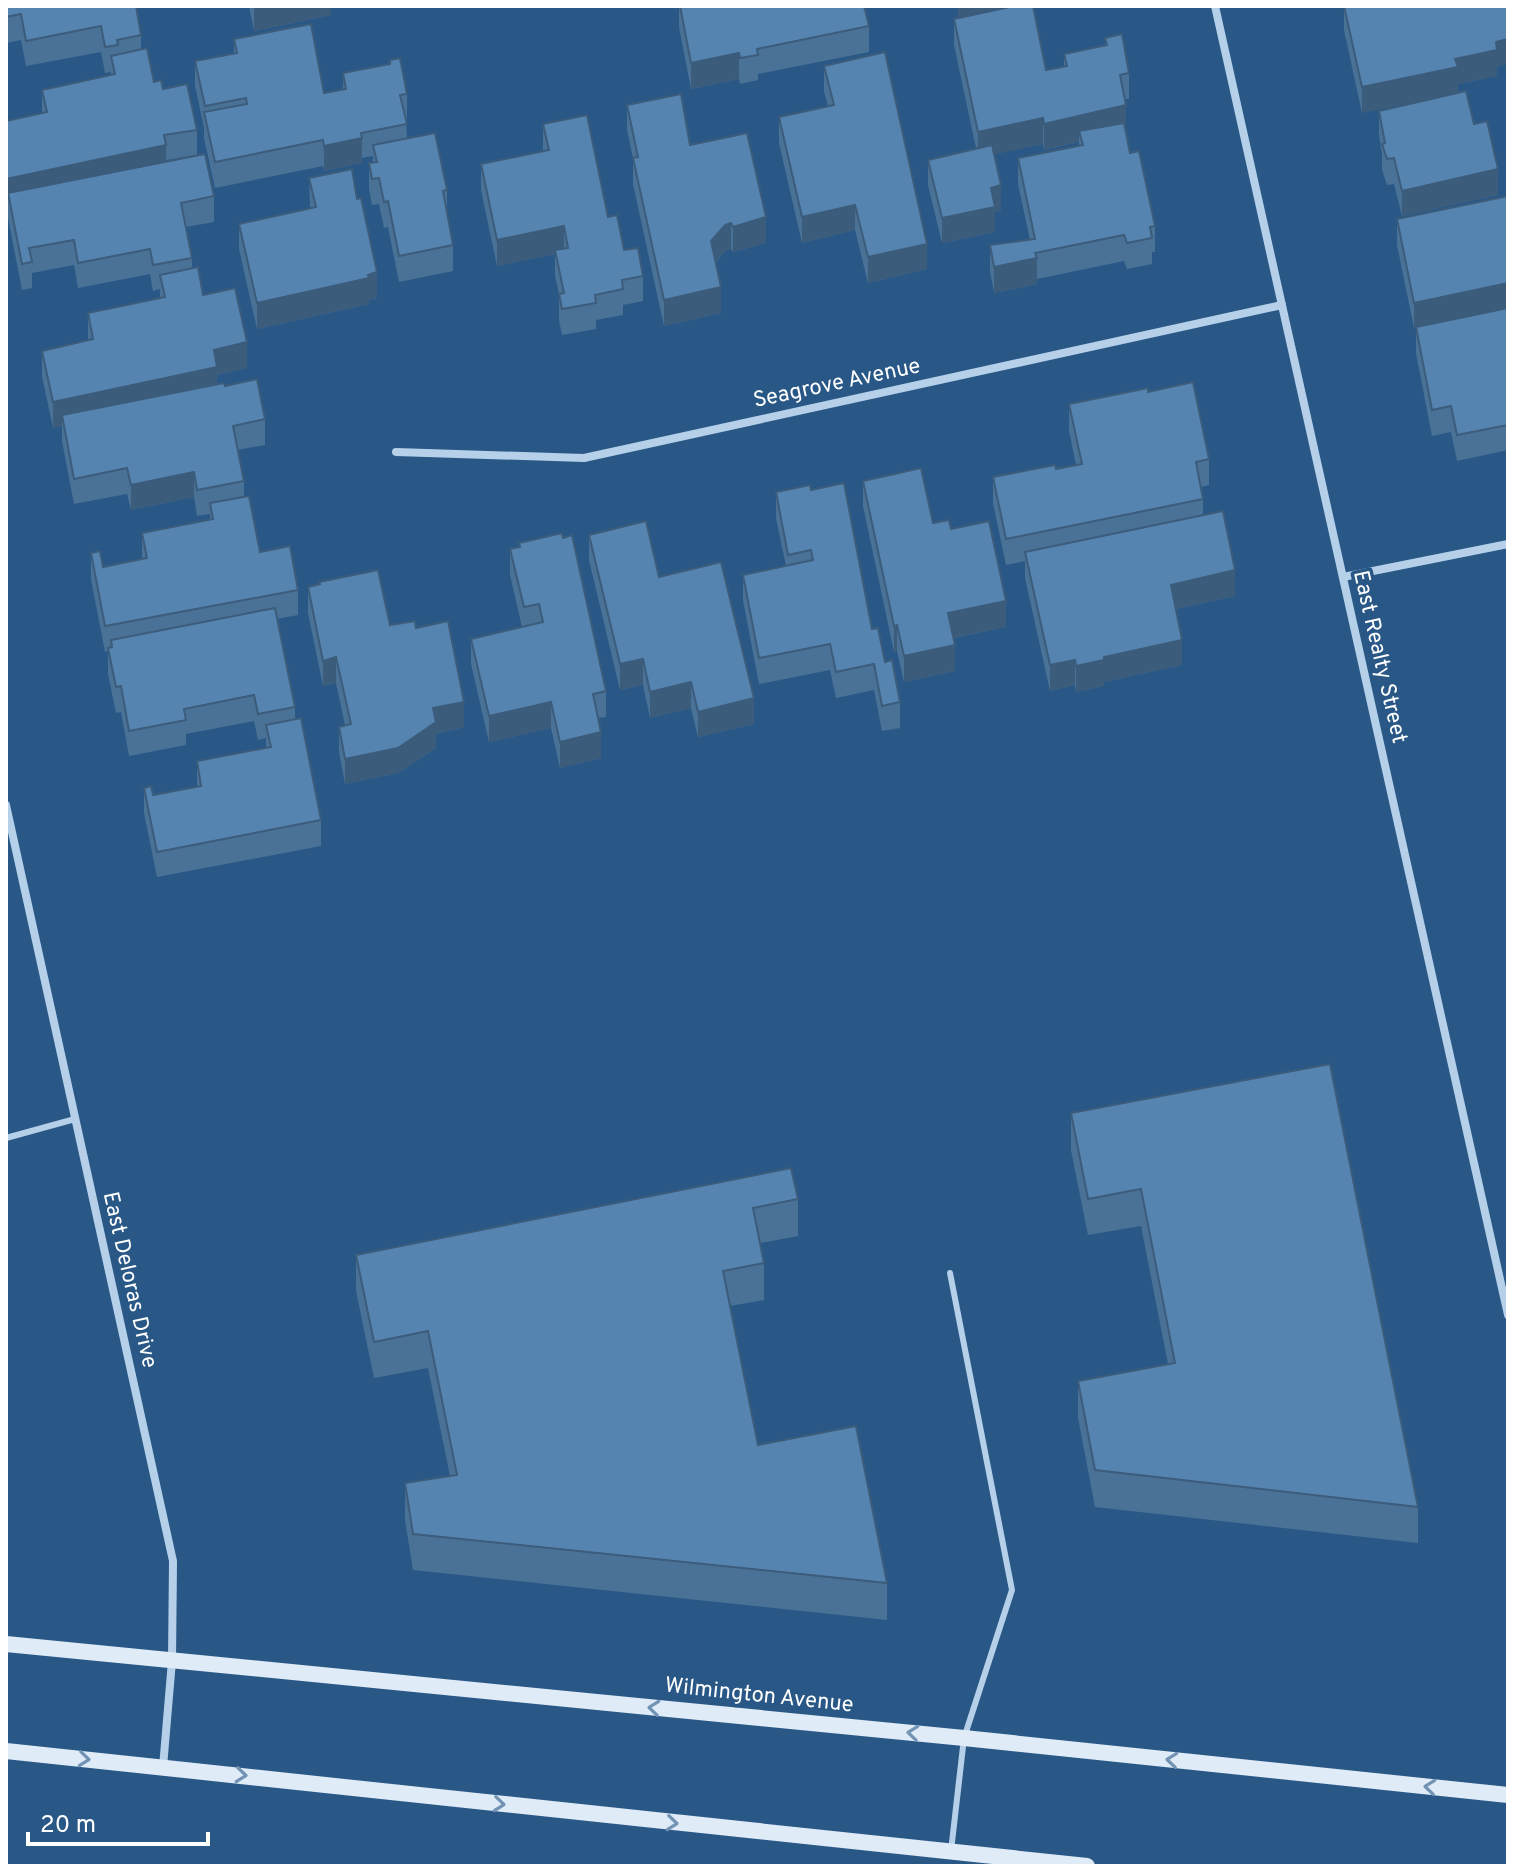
<svg xmlns="http://www.w3.org/2000/svg" width="1514" height="1872" font-family="Overpass,sans-serif">
	<rect width="100%" height="100%" fill="#295887"/>
	<g fill="none" stroke-linecap="round" stroke-linejoin="round">
		<g stroke="#b5d0e8" stroke-width="6">
			<polyline points="6,1138 75,1119"/>
			<polyline points="950,1273 1012,1590 964,1738 951,1851"/>
		</g>
		<g stroke="#b5d0e8" stroke-width="8">
			<polyline points="1215,6 1508,1315"/>
			<polyline points="396,452 584,458 1282,305"/>
			<polyline points="1343,577 1508,544"/>
			<polyline points="6,805 173,1561 172,1661 163,1767"/>
		</g>
		<g stroke="#dfebf7" stroke-width="16">
			<polyline points="6,1644 964,1738 1508,1795"/>
			<polyline points="6,1751 1087,1866"/>
		</g>
	</g>
	<g fill="#4a7297">
		<polygon points="6,6 141,35 141,49 154,82 163,89 197,130 197,155 166,160 166,162 214,196 214,222 186,227 192,258 192,268 203,295 247,368 217,375 217,384 225,386 265,419 265,445 237,450 244,481 244,497 260,552 298,590 298,615 277,619 295,707 295,719 321,820 321,846 157,877 144,813 144,788 153,795 197,787 197,761 266,748 266,738 258,740 254,721 186,734 186,745 129,756 121,712 116,713 108,674 108,651 105,652 91,579 91,553 103,567 142,559 142,533 210,520 210,514 197,516 194,497 131,510 127,494 74,504 62,441 62,426 53,428 42,376 42,351 88,340 88,313 160,298 160,289 153,291 150,274 78,288 74,265 32,273 32,288 22,290 8,218 8,205 6,205 6,121 42,113 42,90 111,75 111,72 105,73 101,52 26,66 21,40 6,43"/>
		<polygon points="249,6 331,6 331,15 254,31"/>
		<polygon points="679,6 864,6 869,26 869,52 758,74 758,80 740,84 739,79 691,89 679,27"/>
		<polygon points="1344,6 1497,67 1497,76 1458,84 1362,113 1344,30"/>
		<polygon points="954,19 1046,70 1064,67 1064,54 1105,45 1105,38 1129,73 1129,99 1125,99 1126,131 1125,131 1130,153 1155,226 1155,252 1152,252 1152,264 1127,269 1124,261 1037,279 1037,284 994,293 990,271 990,245 1030,240 1018,184 1018,158 1079,146 1079,142 1044,150 1043,144 994,154 1001,211 995,212 995,232 942,243 928,185 928,160 976,148 954,45"/>
		<polygon points="234,39 324,93 343,89 343,73 407,94 407,119 406,120 407,138 447,190 447,211 453,245 453,271 399,282 388,227 384,228 379,204 372,205 369,189 369,163 373,163 373,156 362,158 362,163 324,171 323,166 215,188 204,138 204,128 195,86 195,61 234,53"/>
		<polygon points="824,66 927,269 868,283 855,230 802,243 779,143 779,117 828,106 824,92"/>
		<polygon points="627,105 690,145 766,243 733,252 731,249 725,251 716,262 721,313 664,326 633,184 633,158 627,130"/>
		<polygon points="1379,111 1474,124 1498,195 1402,216 1394,184 1387,185 1382,170 1382,154 1379,136"/>
		<polygon points="543,124 608,217 624,250 643,276 643,301 623,305 623,315 596,320 596,329 562,335 559,320 559,294 555,276 555,254 497,266 481,190 481,164 543,151"/>
		<polygon points="309,178 377,298 369,300 369,304 257,329 239,249 239,224 310,208"/>
		<polygon points="1508,196 1508,450 1457,461 1451,432 1432,436 1416,353 1416,328 1414,328 1397,245 1397,219"/>
		<polygon points="1148,392 1209,459 1209,485 1201,487 1203,499 1203,515 1235,596 1176,609 1182,665 1104,682 1104,686 1076,692 1075,685 1050,691 1025,578 1025,561 1006,565 993,503 993,477 1076,465 1069,430 1069,404"/>
		<polygon points="863,481 933,523 951,529 1006,627 954,638 955,671 904,682 897,651 894,652 863,506"/>
		<polygon points="811,490 872,629 885,662 900,702 900,728 882,731 874,690 836,698 830,670 759,684 743,600 743,575 786,566 776,518 776,492"/>
		<polygon points="589,535 659,577 754,724 698,737 691,708 650,718 643,685 620,690 589,560"/>
		<polygon points="519,543 606,691 606,717 598,718 601,758 560,768 551,728 489,742 471,664 471,639 522,627 510,575 510,549 519,547"/>
		<polygon points="308,587 390,625 416,628 464,727 436,734 436,748 398,773 345,784 339,752 339,727 345,725 336,683 323,686 308,613"/>
		<polygon points="1330,1064 1418,1507 1418,1543 1095,1507 1078,1418 1078,1381 1168,1364 1141,1226 1088,1235 1071,1150 1071,1113"/>
		<polygon points="798,1199 798,1236 760,1243 764,1263 764,1300 730,1306 758,1445 887,1583 887,1620 413,1570 405,1520 405,1483 450,1476 428,1368 374,1378 356,1291 356,1255"/>
	</g>
	<g fill="#3c5c7b">
		<polygon points="254,6 331,6 331,15 254,31"/>
		<polygon points="958,6 1010,6 958,17"/>
		<polygon points="1508,39 1508,64 1497,67 1497,76 1458,84 1458,93 1362,113 1362,87 1455,59 1496,42"/>
		<polygon points="739,53 739,79 691,89 691,63"/>
		<polygon points="1126,105 1126,131 1082,141 1079,131 1079,142 1044,150 1044,124"/>
		<polygon points="1043,118 1043,144 978,158 978,132"/>
		<polygon points="362,138 362,163 324,171 324,146"/>
		<polygon points="166,145 166,171 8,193 8,205 6,205 6,179"/>
		<polygon points="1498,169 1498,195 1402,216 1402,191"/>
		<polygon points="1001,185 1001,211 995,212 995,232 942,243 942,218 991,188"/>
		<polygon points="855,205 855,230 802,243 802,217"/>
		<polygon points="766,217 766,243 733,252 733,227"/>
		<polygon points="731,223 731,249 725,251 711,267 711,241 725,225"/>
		<polygon points="564,226 564,252 555,250 555,254 497,266 497,240"/>
		<polygon points="927,244 927,269 868,283 868,257"/>
		<polygon points="1037,258 1037,284 994,293 994,267"/>
		<polygon points="377,272 377,298 369,300 369,304 257,329 257,303"/>
		<polygon points="1508,283 1508,309 1414,328 1414,303"/>
		<polygon points="721,287 721,313 664,326 664,300"/>
		<polygon points="247,342 247,368 217,375 217,393 62,415 62,426 53,428 53,402 214,350"/>
		<polygon points="194,472 194,497 131,510 131,485"/>
		<polygon points="1235,570 1235,596 1171,610 1171,585"/>
		<polygon points="1006,601 1006,627 948,639 948,613"/>
		<polygon points="897,625 897,651 894,652 894,626"/>
		<polygon points="1182,640 1182,665 1104,682 1104,686 1076,692 1076,666 1104,657"/>
		<polygon points="955,645 955,671 904,682 904,656"/>
		<polygon points="336,657 336,683 323,686 323,661"/>
		<polygon points="643,659 643,685 620,690 620,664"/>
		<polygon points="1075,660 1075,685 1050,691 1050,665"/>
		<polygon points="691,682 691,708 650,718 650,692"/>
		<polygon points="754,698 754,724 698,737 698,712"/>
		<polygon points="464,702 464,727 436,734 436,748 398,773 345,784 345,759 433,708"/>
		<polygon points="551,702 551,728 489,742 489,716"/>
		<polygon points="601,732 601,758 560,768 560,742"/>
	</g>
	<g fill="#5684b0" stroke="#3c5c7b" stroke-width="2">
		<polygon points="6,6 136,6 141,35 117,40 118,45 105,47 101,26 26,41 21,14 6,17"/>
		<polygon points="680,6 864,6 869,26 757,49 758,55 740,58 739,53 691,63"/>
		<polygon points="1014,6 1033,6 1046,70 1067,66 1064,54 1107,45 1105,38 1122,34 1129,73 1120,75 1126,105 1044,124 1043,118 978,132 954,19"/>
		<polygon points="1344,6 1508,6 1508,39 1496,42 1497,50 1455,59 1458,67 1362,87"/>
		<polygon points="311,24 324,93 346,89 343,73 390,64 390,60 400,58 407,94 400,95 407,124 361,133 362,138 324,146 323,140 215,162 204,112 247,104 246,98 205,106 195,61 237,53 234,39"/>
		<polygon points="147,48 154,82 161,80 163,89 187,84 197,130 164,135 166,145 6,179 6,121 47,112 42,90 115,74 111,56"/>
		<polygon points="885,52 927,244 868,257 855,205 802,217 779,117 834,105 824,66"/>
		<polygon points="1466,91 1474,124 1487,121 1498,169 1402,191 1394,158 1387,159 1382,144 1385,143 1379,111"/>
		<polygon points="681,94 690,145 747,133 766,217 733,227 731,223 725,225 711,241 721,287 664,300 633,158 638,157 627,105"/>
		<polygon points="587,115 608,217 617,215 624,250 638,248 643,276 622,280 623,289 595,295 596,303 562,309 559,294 564,293 555,250 568,248 564,226 497,240 481,164 549,150 543,124"/>
		<polygon points="1124,123 1130,153 1139,151 1155,226 1150,227 1152,238 1127,243 1124,235 1035,253 1037,258 994,267 990,245 1035,239 1018,158 1083,145 1079,131"/>
		<polygon points="435,133 447,190 443,191 453,245 399,256 388,201 384,202 379,178 372,179 369,163 377,162 373,145"/>
		<polygon points="992,145 1001,185 991,188 995,207 942,218 928,160"/>
		<polygon points="205,154 214,196 181,203 192,258 153,265 150,249 78,263 74,240 29,248 32,262 22,264 8,193"/>
		<polygon points="352,169 357,199 361,198 377,272 368,275 369,278 257,303 239,224 316,207 309,178"/>
		<polygon points="1508,196 1508,283 1414,303 1397,219"/>
		<polygon points="198,267 203,295 235,288 247,342 214,350 217,367 53,402 42,351 93,339 88,313 165,297 160,275"/>
		<polygon points="1508,308 1508,425 1457,435 1451,406 1432,410 1416,327"/>
		<polygon points="257,379 265,419 233,426 244,481 197,490 194,472 131,485 127,468 74,479 62,415 224,383 225,386"/>
		<polygon points="1193,382 1209,459 1196,462 1203,499 1006,539 993,477 1055,465 1056,469 1082,464 1069,404 1148,388 1148,392"/>
		<polygon points="921,468 933,523 949,520 951,529 989,521 1006,601 948,613 955,645 904,656 897,625 894,626 863,481"/>
		<polygon points="844,483 872,629 878,628 885,662 892,660 900,702 882,706 874,664 836,672 830,644 759,658 743,575 813,560 811,550 788,555 776,492 810,485 811,490"/>
		<polygon points="249,496 260,552 290,546 298,590 105,626 91,553 100,551 103,567 147,558 142,533 213,519 210,503"/>
		<polygon points="1223,511 1235,570 1171,585 1182,640 1104,657 1104,660 1076,666 1075,660 1050,665 1025,552"/>
		<polygon points="646,521 659,577 721,562 754,698 698,712 691,682 650,692 643,659 620,664 589,535"/>
		<polygon points="562,533 563,538 572,535 606,691 593,694 601,732 560,742 551,702 489,716 471,639 543,622 539,604 524,607 510,549 520,547 519,543"/>
		<polygon points="378,570 390,625 415,621 416,628 448,621 464,702 433,708 436,722 398,748 345,759 339,727 351,724 336,657 323,661 308,587 320,584 319,582"/>
		<polygon points="275,608 295,707 258,714 254,695 184,709 186,720 129,731 121,686 116,687 108,648 112,647 111,640"/>
		<polygon points="301,718 321,820 157,852 144,788 151,786 153,795 201,786 197,761 271,747 266,725"/>
		<polygon points="1330,1064 1418,1507 1095,1470 1078,1381 1175,1363 1141,1189 1088,1199 1071,1113"/>
		<polygon points="791,1168 798,1199 753,1208 764,1263 723,1271 758,1445 856,1426 887,1583 413,1534 405,1483 457,1475 428,1331 374,1342 356,1255"/>
	</g>
	<defs><path id="oneway-chevron" d="M-2-3.5L2.5 0L-2 3.5" fill="none" stroke-width="1.6" stroke-linecap="round" stroke-linejoin="round" transform="scale(2)"/></defs>
	<g stroke="#7293b4">
		<use href="#oneway-chevron" transform="translate(654 1708) rotate(-174)"/>
		<use href="#oneway-chevron" transform="translate(913 1733) rotate(-174)"/>
		<use href="#oneway-chevron" transform="translate(84 1759) rotate(6)"/>
		<use href="#oneway-chevron" transform="translate(1172 1760) rotate(-174)"/>
		<use href="#oneway-chevron" transform="translate(241 1775) rotate(6)"/>
		<use href="#oneway-chevron" transform="translate(1430 1787) rotate(-174)"/>
		<use href="#oneway-chevron" transform="translate(499 1804) rotate(6)"/>
		<use href="#oneway-chevron" transform="translate(672 1823) rotate(6)"/>
	</g>
	<g text-anchor="middle" dominant-baseline="central" stroke-width="7" stroke-linejoin="round" paint-order="stroke">
		<g font-size="22" fill="#fff" stroke="#295887">
			<text transform="translate(837 384) rotate(-12)">Seagrove Avenue</text>
			<text transform="translate(1379 657) rotate(77)">East Realty Street</text>
			<text transform="translate(129 1280) rotate(77)">East Deloras Drive</text>
			<text transform="translate(759 1696) rotate(6)">Wilmington Avenue</text>
		</g>
	</g>
	<rect width="1514" height="1872" fill="none" stroke="#ffffff" stroke-width="16"/>
	<path d="M28 1832v12h180v-12" fill="none" stroke="#ffffff" stroke-width="4"/>
	<text x="40" y="1832" font-size="24" fill="#ffffff" stroke="#295887" stroke-width="6" paint-order="stroke">20 m</text>
</svg>
